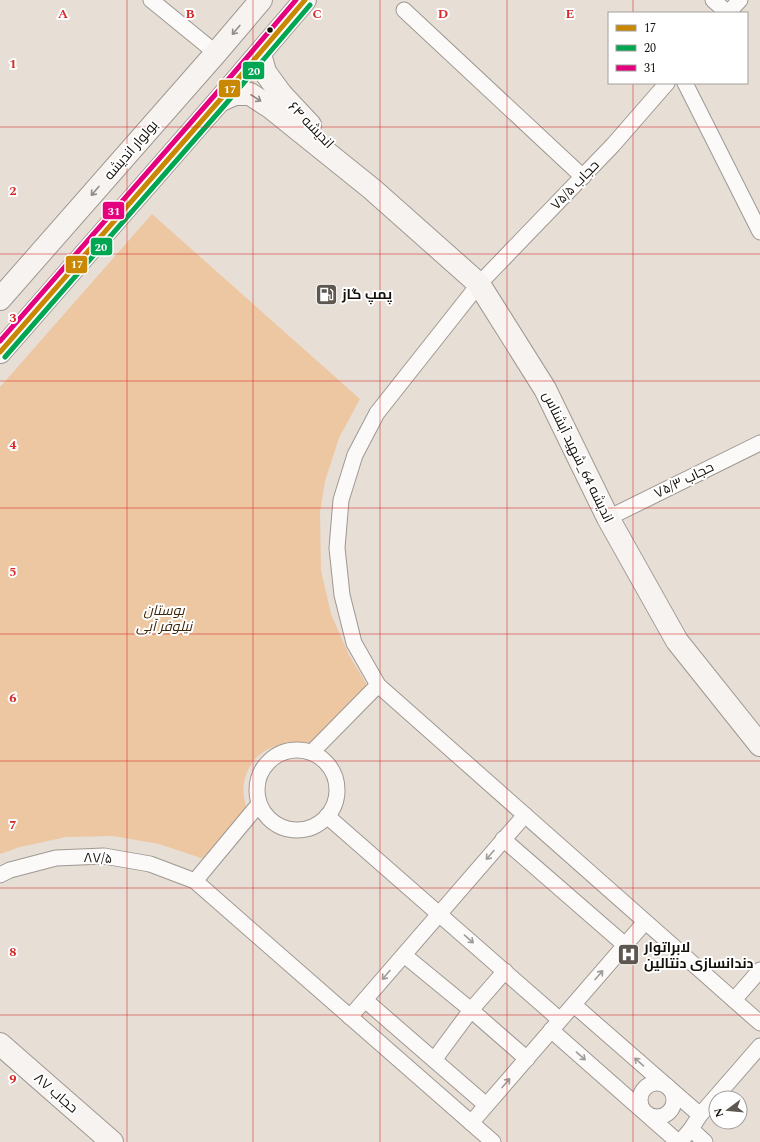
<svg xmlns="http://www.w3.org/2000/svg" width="760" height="1142" font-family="Spectral,Cairo,serif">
	<rect width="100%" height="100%" fill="#e7ded5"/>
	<path fill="#edc7a1" d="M152 214 360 399 339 438 325 481 320 512 321 570 331 614 349 655 367 685 309 747C265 733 231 770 248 812L204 859 159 844 113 836 66 837 20 847 0 854V387Z"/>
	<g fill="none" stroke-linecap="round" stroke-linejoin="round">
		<defs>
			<g id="street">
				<polyline points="151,0 216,53"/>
				<polyline points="713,0 728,13"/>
				<polyline points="404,10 583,177"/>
				<polyline points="728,13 740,0"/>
				<polyline points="667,83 613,145 479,284 377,413 355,455 341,500 337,548 342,595 354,643 378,685 760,1023"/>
				<polyline points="685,83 760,232"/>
				<polyline points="608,518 760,443"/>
				<circle cx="297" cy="790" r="40"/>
				<polyline points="312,752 378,685"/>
				<polyline points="327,816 560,1020"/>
				<polyline points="503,839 625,945"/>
				<polyline points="0,875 10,870 56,858 104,856 150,864 195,881 493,1142"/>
				<polyline points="195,881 259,804"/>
				<polyline points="404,955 471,1010 527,1059"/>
				<polyline points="365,1000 486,1105"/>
				<polyline points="734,1000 760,970"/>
				<polyline points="574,1005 700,1115"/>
				<polyline points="350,1017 525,815"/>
				<polyline points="551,1030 678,1142"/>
				<polyline points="434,1060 471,1010 505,971"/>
				<circle cx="657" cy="1100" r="17"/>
				<polyline points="471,1123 645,922"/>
				<polyline points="691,1129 705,1142"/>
				<polyline points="680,1142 691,1129 700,1115 760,1046"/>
			</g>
			<g id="secondary">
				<polyline points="260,54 265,72 281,94 310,125"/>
				<polyline points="219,101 235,94 250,94 270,107 372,189 479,284 545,389 608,518 677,641 760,745"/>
				<polyline points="0,299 216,53 261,0"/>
				<polyline points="0,352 219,101 305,0"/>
				<polyline points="0,1044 112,1142"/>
			</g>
		</defs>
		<use href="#street" stroke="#9f9892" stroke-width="17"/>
		<use href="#secondary" stroke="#9f9892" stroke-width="24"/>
		<use href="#street" stroke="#fbfaf9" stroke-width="15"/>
		<use href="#secondary" stroke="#f7f3f0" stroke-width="22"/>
		<defs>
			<polyline id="bus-1" points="0,352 219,101 305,0"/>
			<polyline id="bus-2" points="5,357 224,106 310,5"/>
			<polyline id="bus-3" points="0,341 214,96 296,0"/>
		</defs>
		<use href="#bus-1" stroke="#fff" stroke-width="8"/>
		<use href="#bus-2" stroke="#fff" stroke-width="8"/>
		<use href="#bus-3" stroke="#fff" stroke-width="8"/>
		<use href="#bus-1" stroke="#ca8802" stroke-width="5"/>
		<use href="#bus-2" stroke="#00a651" stroke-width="5"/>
		<use href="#bus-3" stroke="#e5007d" stroke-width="5"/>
	</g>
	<defs><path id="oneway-shaft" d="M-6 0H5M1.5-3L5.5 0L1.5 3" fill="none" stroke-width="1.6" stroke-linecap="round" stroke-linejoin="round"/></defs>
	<g stroke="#918c88">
		<use href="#oneway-shaft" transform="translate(236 30) rotate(130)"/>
		<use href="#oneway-shaft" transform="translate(256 98) rotate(33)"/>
		<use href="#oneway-shaft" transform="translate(95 191) rotate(131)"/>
	</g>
	<g stroke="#9f9c99">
		<use href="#oneway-shaft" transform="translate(490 855) rotate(131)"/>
		<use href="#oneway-shaft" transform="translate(469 939) rotate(41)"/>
		<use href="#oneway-shaft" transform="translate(386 975) rotate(131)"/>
		<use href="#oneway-shaft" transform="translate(599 975) rotate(-49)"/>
		<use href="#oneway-shaft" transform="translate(581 1056) rotate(41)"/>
		<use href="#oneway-shaft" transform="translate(639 1062) rotate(-139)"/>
		<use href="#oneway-shaft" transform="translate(506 1083) rotate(-49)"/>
	</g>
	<path fill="none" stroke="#d62828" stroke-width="1" stroke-opacity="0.55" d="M127 0V1142M253 0V1142M380 0V1142M507 0V1142M633 0V13M633 83V1142M0 127H760M0 254H760M0 381H760M0 508H760M0 634H760M0 761H760M0 888H760M0 1015H760"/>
	<defs>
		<symbol id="fuel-square" viewBox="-11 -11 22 22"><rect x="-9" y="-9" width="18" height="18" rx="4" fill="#5e5750" stroke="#fff"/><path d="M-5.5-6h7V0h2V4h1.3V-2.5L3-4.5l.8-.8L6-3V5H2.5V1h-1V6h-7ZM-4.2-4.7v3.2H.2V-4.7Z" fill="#fff"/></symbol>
		<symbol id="hospital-square" viewBox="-11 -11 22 22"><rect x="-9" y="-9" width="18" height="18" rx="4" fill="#5e5750" stroke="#fff"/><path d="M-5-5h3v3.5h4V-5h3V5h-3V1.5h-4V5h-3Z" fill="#fff"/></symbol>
	</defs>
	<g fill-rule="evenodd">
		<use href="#fuel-square" x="314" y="282" width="25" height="25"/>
		<use href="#hospital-square" x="616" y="942" width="25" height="25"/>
	</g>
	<circle fill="#140f09" stroke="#fff" stroke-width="1.5" cx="270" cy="30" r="3.5"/>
	<g text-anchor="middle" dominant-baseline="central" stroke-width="4" stroke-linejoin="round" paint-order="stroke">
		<g font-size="14" fill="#140f09" stroke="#fff">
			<text transform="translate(311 125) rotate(46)">اندیشه ۶۴</text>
			<text transform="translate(131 150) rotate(-49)">بولوار اندیشه</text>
			<text transform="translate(575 185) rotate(-46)">حجاب ۷۵/۵</text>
			<text transform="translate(578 457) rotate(64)">اندیشه 64_شهید آبشناس</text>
			<text transform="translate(684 480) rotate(-26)">حجاب ۷۵/۳</text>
			<text transform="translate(98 858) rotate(2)">۸۷/۵</text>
			<text transform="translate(56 1093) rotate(41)">حجاب ۸۷</text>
		</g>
		<g font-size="14" font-weight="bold" fill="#140f09" stroke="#fff" text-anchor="start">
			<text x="342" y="294">پمپ گاز</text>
			<text x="644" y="947">لابراتوار<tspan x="644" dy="16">دندانسازی دنتالین</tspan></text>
		</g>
		<g font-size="14" font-style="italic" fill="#3f2508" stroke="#fff">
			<text x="164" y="610">بوستان<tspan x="164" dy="16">نیلوفر آبی</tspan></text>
		</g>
	</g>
	<g font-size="13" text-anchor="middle" font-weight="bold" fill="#d62828" stroke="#fff" stroke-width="4" stroke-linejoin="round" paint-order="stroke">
		<text x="63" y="18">A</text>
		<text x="190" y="18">B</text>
		<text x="317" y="18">C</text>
		<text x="443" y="18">D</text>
		<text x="570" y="18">E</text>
		<text x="13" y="68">1</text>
		<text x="13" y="195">2</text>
		<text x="13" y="322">3</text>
		<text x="13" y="449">4</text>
		<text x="13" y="576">5</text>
		<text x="13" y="702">6</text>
		<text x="13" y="829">7</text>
		<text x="13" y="956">8</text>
		<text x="13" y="1083">9</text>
	</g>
	<g stroke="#fff" stroke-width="1.5">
		<rect x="242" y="61" width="23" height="19" rx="4" fill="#00a651"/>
		<rect x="218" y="79" width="23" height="19" rx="4" fill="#ca8802"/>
		<rect x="102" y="201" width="23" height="19" rx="4" fill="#e5007d"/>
		<rect x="90" y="237" width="23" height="19" rx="4" fill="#00a651"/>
		<rect x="65" y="255" width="23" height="19" rx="4" fill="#ca8802"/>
	</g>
	<g font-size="11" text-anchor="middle" font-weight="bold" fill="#fff">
		<text x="254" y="75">20</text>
		<text x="230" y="93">17</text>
		<text x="114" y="215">31</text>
		<text x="101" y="251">20</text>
		<text x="77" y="268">17</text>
	</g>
	<rect x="608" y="12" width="140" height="72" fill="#ffffff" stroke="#a19f9d"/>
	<rect x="616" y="25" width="20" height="6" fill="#ca8802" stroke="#a19f9d"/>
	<text x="644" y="32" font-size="12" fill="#140f09">17</text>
	<rect x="616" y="45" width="20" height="6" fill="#00a651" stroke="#a19f9d"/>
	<text x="644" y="52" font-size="12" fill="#140f09">20</text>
	<rect x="616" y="65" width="20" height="6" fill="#e5007d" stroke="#a19f9d"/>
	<text x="644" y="72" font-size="12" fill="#140f09">31</text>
	<g transform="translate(728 1110) rotate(254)"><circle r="19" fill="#ffffff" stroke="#a19f9d"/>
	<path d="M0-3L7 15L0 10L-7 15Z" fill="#5e5750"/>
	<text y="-6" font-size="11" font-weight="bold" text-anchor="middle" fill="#140f09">N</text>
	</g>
</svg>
